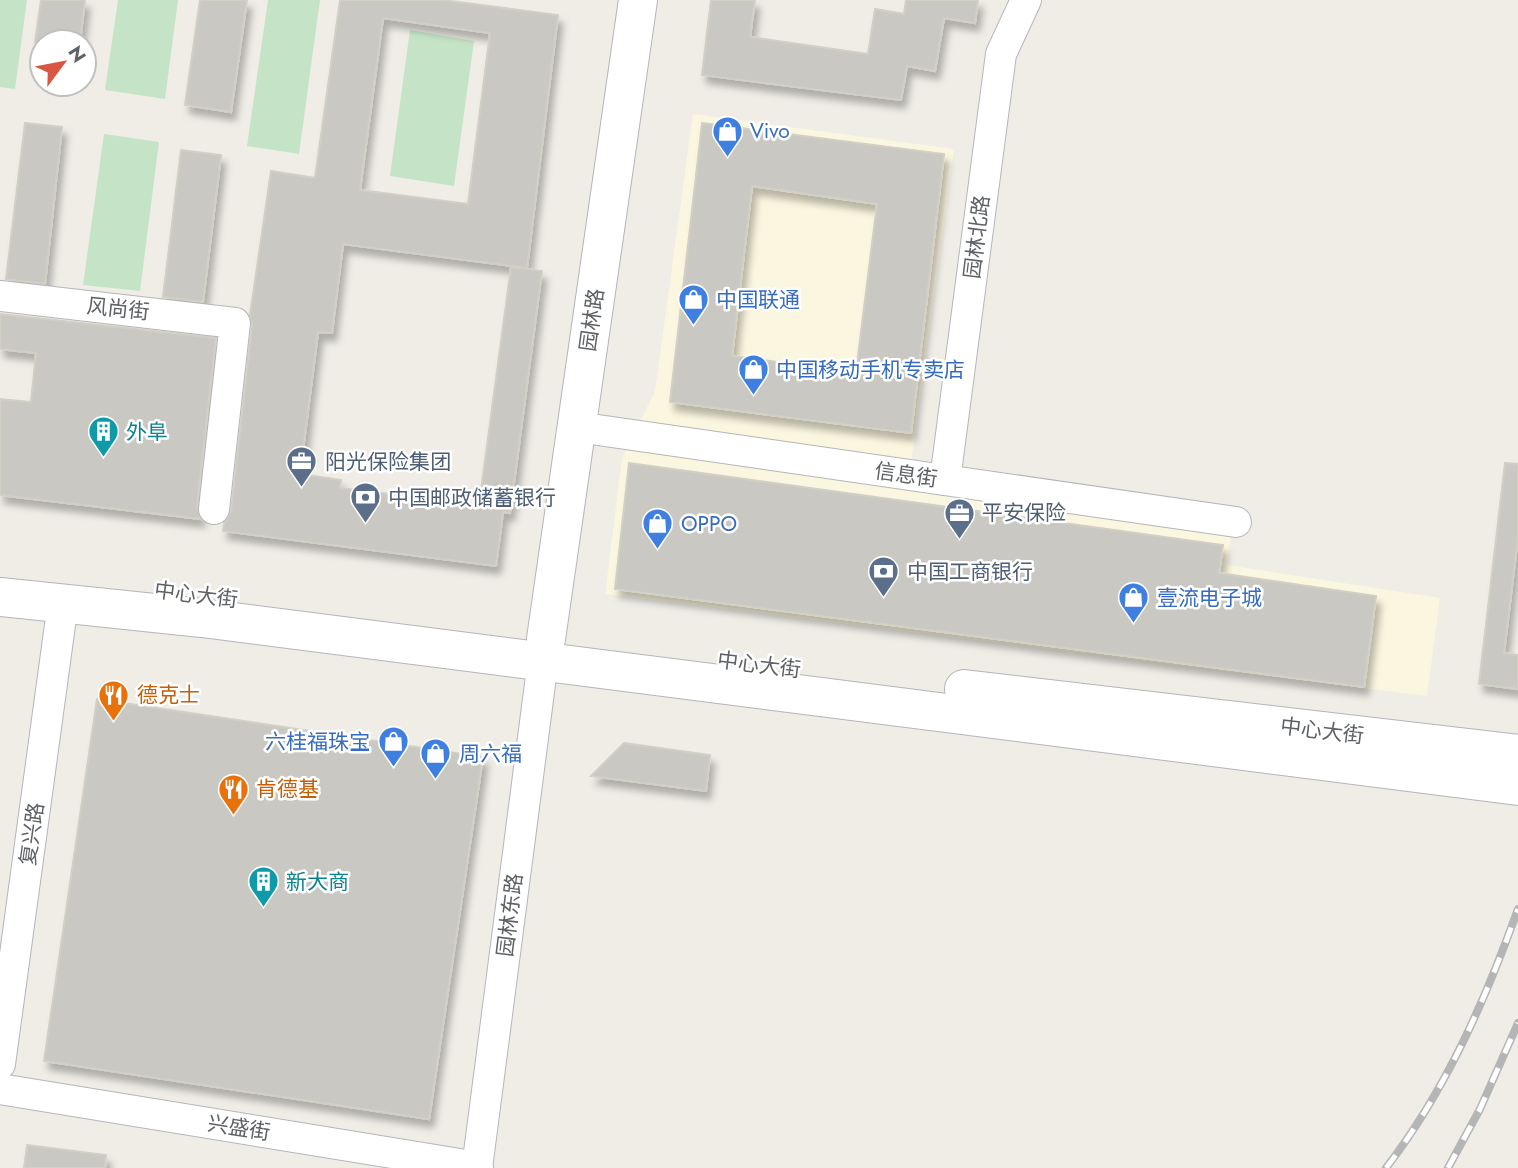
<svg xmlns="http://www.w3.org/2000/svg" width="1518" height="1168" font-family="Jost,'Noto Sans SC',sans-serif">
	<defs>
		<filter id="shadow"><feDropShadow dx="4.5" dy="8" stdDeviation="3.5" flood-color="#0004"/></filter>
	</defs>
	<rect width="100%" height="100%" fill="#efede6"/>
	<polygon fill="#fbf6df" points="693,114 954,149 908,485 1231,535 1227,565 1440,598 1427,696 605,594 622,458 655,391"/>
	<g fill="#c5e4c7">
		<polygon points="0,0 27,0 15,89 0,87"/>
		<polygon points="118,0 178,0 165,99 105,90"/>
		<polygon points="268,0 320,0 299,154 247,146"/>
		<polygon points="410,30 474,41 454,186 390,176"/>
		<polygon points="104,134 159,142 140,291 83,285"/>
	</g>
	<g fill="#cac8c3" stroke="#d3cfc5" stroke-width="2" fill-rule="evenodd" filter="url(#shadow)">
		<polygon points="41,0 85,0 80,42 35,42"/>
		<polygon points="200,0 247,0 231,112 185,105"/>
		<path d="M340 0H443L558 15 527 268 343 244 332 333 318 332 300 474 341 480 340 488 479 505 511 267 542 271 510 513 503 512 496 566 223 531 224 523 231 511 252 325 250 315 271 171 315 178ZM383 18 490 33 468 204 360 190Z"/>
		<polygon points="711,0 755,0 750,37 868,54 875,9 904,14 906,0 978,0 975,23 944,18 935,71 907,66 901,100 702,75"/>
		<polygon points="25,123 62,127 45,284 6,279"/>
		<path d="M702 123 944 154 911 433 670 402ZM752 186 877 204 856 372 732 356Z"/>
		<polygon points="181,150 221,155 203,302 163,297"/>
		<polygon points="0,314 216,338 197,507 201,519 0,495 0,399 31,402 36,353 0,349"/>
		<polygon points="629,463 1223,545 1219,573 1376,596 1364,687 615,589"/>
		<polygon points="1505,463 1518,464 1518,537 1504,653 1518,655 1518,689 1479,684"/>
		<polygon points="97,699 483,757 429,1119 44,1061"/>
		<polygon points="624,743 710,755 706,791 591,776"/>
		<polygon points="27,1145 106,1155 105,1168 24,1168"/>
	</g>
	<g fill="none" stroke-linecap="round" stroke-linejoin="round">
		<defs>
			<g id="street">
				<polyline points="0,296 235,323 214,509"/>
				<polyline points="577,427 1236,522"/>
				<polyline points="945,480 1001,54 1026,0"/>
				<polyline points="0,1064 63,603"/>
				<polyline points="0,1089 478,1167"/>
				<polyline points="477,1168 543,661"/>
			</g>
			<g id="secondary">
				<polyline points="0,597 202,618 1518,786"/>
				<polyline points="546,639 638,0"/>
				<polyline points="964,689 1518,754"/>
			</g>
		</defs>
		<use href="#street" stroke="#b3b6ba" stroke-width="32"/>
		<use href="#secondary" stroke="#b3b5b9" stroke-width="40"/>
		<use href="#street" stroke="#fff" stroke-width="30"/>
		<use href="#secondary" stroke="#fff" stroke-width="38"/>
		<defs>
			<g id="rail">
				<path d="M1386 1168C1446 1090 1485 1001 1518 909"/>
				<polyline points="1448,1168 1480,1109 1518,1023"/>
			</g>
		</defs>
		<use href="#rail" stroke="#b4b5b5" stroke-width="8"/>
		<use href="#rail" stroke="#fff" stroke-width="5" stroke-dasharray="16" stroke-linecap="butt"/>
	</g>
	<defs>
		<symbol id="shop-pin" viewBox="-11 -11 22 30"><path d="M0 17L-7.5 6A9.5 9.5 0 1 1 7.5 6Z" fill="#3f7fe0" stroke="#fff"/><path d="M-5-2.5h2.3a2.7 3.5 0 0 1 5.4 0H5L5.5 6h-11ZM-1.5-2.5h3a1.5 2.3 0 0 0-3 0Z" fill="#fff"/></symbol>
		<symbol id="building-pin" viewBox="-11 -11 22 30"><path d="M0 17L-7.5 6A9.5 9.5 0 1 1 7.5 6Z" fill="#0f9aa8" stroke="#fff"/><path d="M-4-6H4V6H1V3H-1V6H-4ZM-2.5-4.3h1.7v1.8h-1.7ZM.8-4.3h1.7v1.8H.8ZM-2.5-1h1.7V.8h-1.7ZM.8-1h1.7V.8H.8Z" fill="#fff"/></symbol>
		<symbol id="office-pin" viewBox="-11 -11 22 30"><path d="M0 17L-7.5 6A9.5 9.5 0 1 1 7.5 6Z" fill="#5c6f8a" stroke="#fff"/><path d="M-6-3h4V-5.5h4V-3h4V5H-6ZM-1-4.5V-3h2v-1.5ZM-6 0V1H6V0Z" fill="#fff"/></symbol>
		<symbol id="bank-pin" viewBox="-11 -11 22 30"><path d="M0 17L-7.5 6A9.5 9.5 0 1 1 7.5 6Z" fill="#5c6f8a" stroke="#fff"/><path d="M-6-4H6V4H-6ZM0-2.3a2.3 2.3 0 1 0 0 4.6a2.3 2.3 0 1 0 0-4.6Z" fill="#fff"/></symbol>
		<symbol id="restaurant-pin" viewBox="-11 -11 22 30"><path d="M0 17L-7.5 6A9.5 9.5 0 1 1 7.5 6Z" fill="#e8710a" stroke="#fff"/><path d="M-5-6h1v4h1v-4h1v4h1v-4h1v5L-1.5 .5V6h-2V.5L-5-1ZM5-6V6H3V1.5H1.5Q1.5-4 5-6Z" fill="#fff"/></symbol>
	</defs>
	<g fill-rule="evenodd">
		<use href="#shop-pin" x="710" y="114" width="35" height="47"/>
		<use href="#shop-pin" x="676" y="282" width="35" height="47"/>
		<use href="#shop-pin" x="736" y="352" width="35" height="47"/>
		<use href="#building-pin" x="86" y="414" width="35" height="47"/>
		<use href="#office-pin" x="284" y="444" width="35" height="47"/>
		<use href="#bank-pin" x="348" y="480" width="35" height="47"/>
		<use href="#office-pin" x="942" y="496" width="35" height="47"/>
		<use href="#shop-pin" x="640" y="506" width="35" height="47"/>
		<use href="#bank-pin" x="866" y="554" width="35" height="47"/>
		<use href="#shop-pin" x="1116" y="580" width="35" height="47"/>
		<use href="#restaurant-pin" x="96" y="678" width="35" height="47"/>
		<use href="#shop-pin" x="376" y="724" width="35" height="47"/>
		<use href="#shop-pin" x="418" y="736" width="35" height="47"/>
		<use href="#restaurant-pin" x="216" y="772" width="35" height="47"/>
		<use href="#building-pin" x="246" y="864" width="35" height="47"/>
	</g>
	<g text-anchor="middle" dominant-baseline="central" stroke-width="5" stroke-linejoin="round" paint-order="stroke">
		<g font-size="21" fill="#366cbe" stroke="#fff" text-anchor="start">
			<text x="750" y="131">Vivo</text>
			<text x="716" y="300">中国联通</text>
			<text x="776" y="370">中国移动手机专卖店</text>
			<text x="681" y="524">OPPO</text>
			<text x="1157" y="598">壹流电子城</text>
			<text x="370" y="742" text-anchor="end">六桂福珠宝</text>
			<text x="459" y="754">周六福</text>
		</g>
		<g font-size="21" fill="#5e6165" stroke="#fff">
			<text transform="translate(977 237) rotate(-83)">园林北路</text>
			<text transform="translate(118 309) rotate(6)">风尚街</text>
			<text transform="translate(592 320) rotate(-82)">园林路</text>
			<text transform="translate(906 475) rotate(8)">信息街</text>
			<text transform="translate(196 595) rotate(7)">中心大街</text>
			<text transform="translate(759 665) rotate(7)">中心大街</text>
			<text transform="translate(1322 731) rotate(7)">中心大街</text>
			<text transform="translate(32 834) rotate(-82)">复兴路</text>
			<text transform="translate(510 915) rotate(-83)">园林东路</text>
			<text transform="translate(239 1128) rotate(9)">兴盛街</text>
		</g>
		<g font-size="21" fill="#0d838f" stroke="#fff" text-anchor="start">
			<text x="126" y="432">外阜</text>
			<text x="286" y="882">新大商</text>
		</g>
		<g font-size="21" fill="#4e5e75" stroke="#fff" text-anchor="start">
			<text x="325" y="462">阳光保险集团</text>
			<text x="388" y="498">中国邮政储蓄银行</text>
			<text x="982" y="513">平安保险</text>
			<text x="907" y="572">中国工商银行</text>
		</g>
		<g font-size="21" fill="#c56008" stroke="#fff" text-anchor="start">
			<text x="137" y="695">德克士</text>
			<text x="256" y="789">肯德基</text>
		</g>
	</g>
	<g transform="translate(63 63) rotate(58)"><circle r="33" fill="#ffffff" stroke="#bfc0c1" stroke-width="2"/>
	<path d="M0-5L12 26L0 18L-12 26Z" fill="#d95742"/>
	<text y="-10" font-size="19" font-weight="bold" text-anchor="middle" fill="#5e6165">N</text>
	</g>
</svg>
